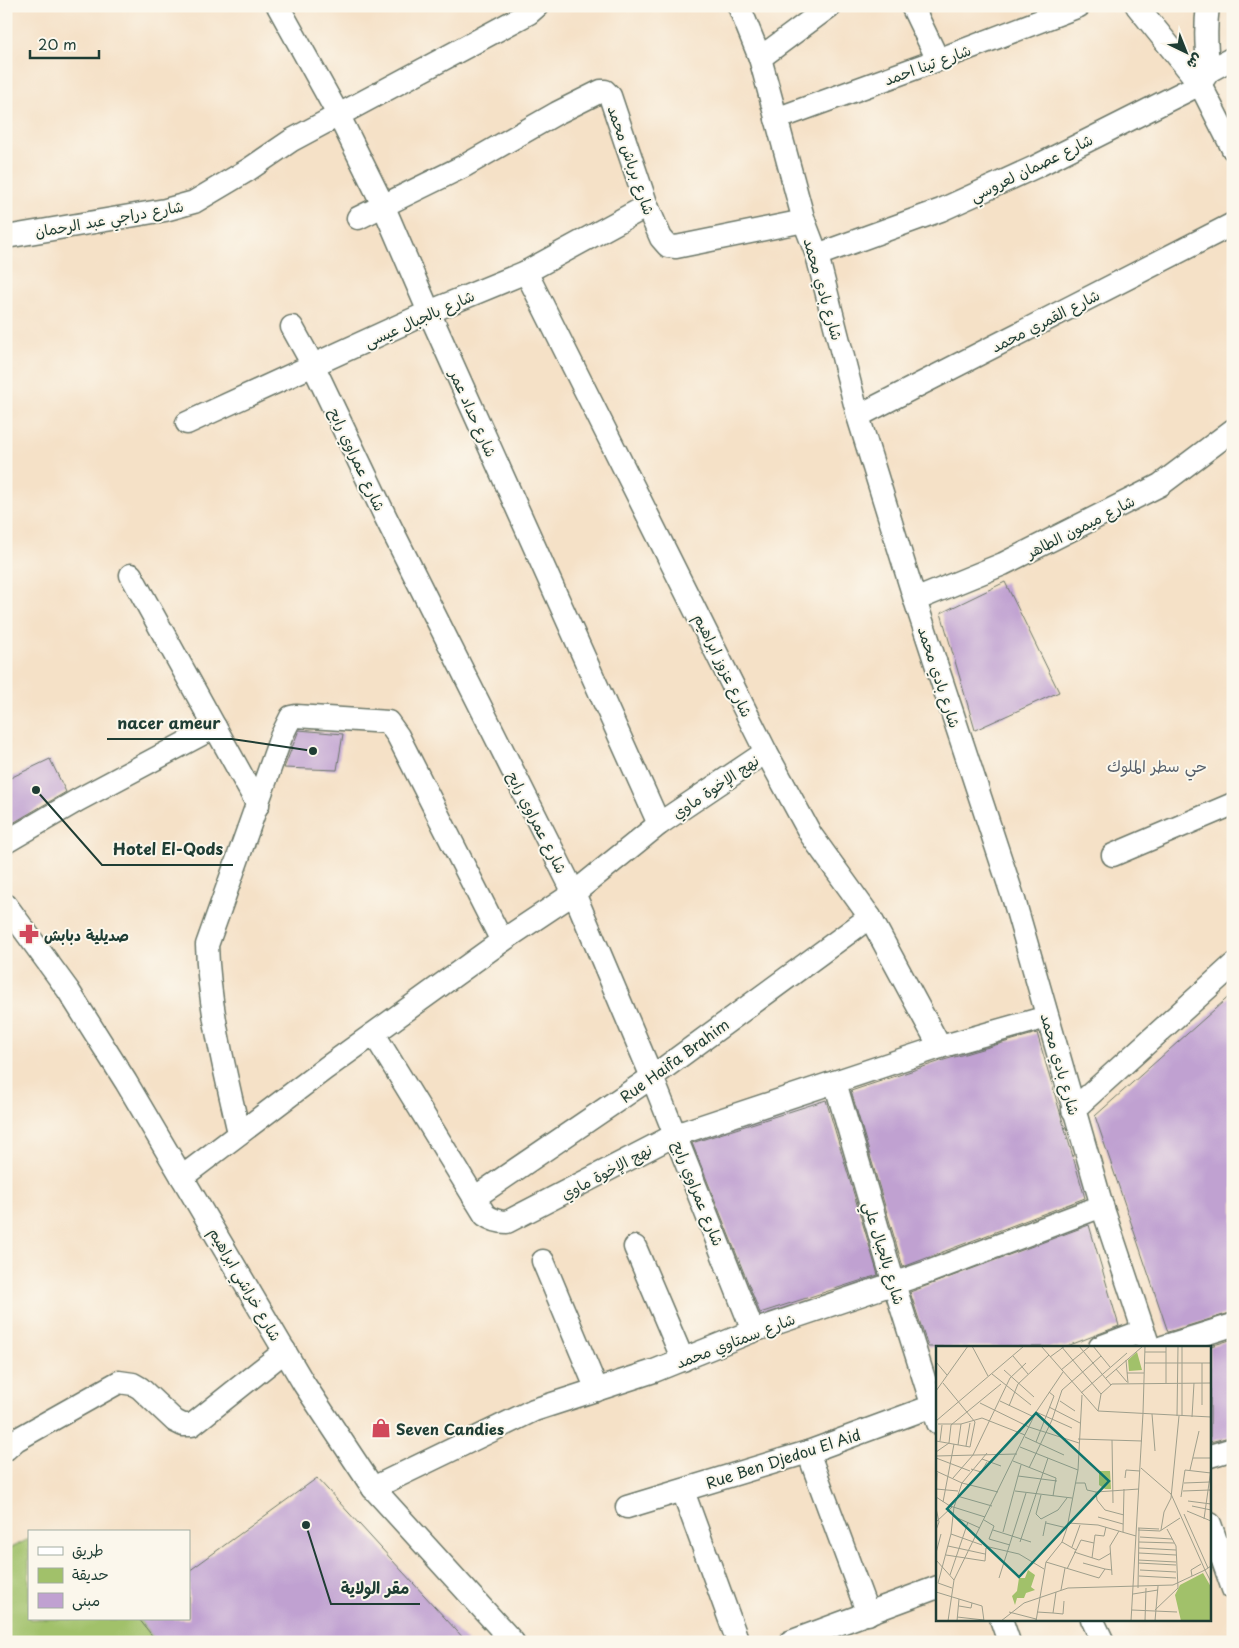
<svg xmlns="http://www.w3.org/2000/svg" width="1239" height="1648" font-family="'Playpen Sans','Playpen Sans Arabic',sans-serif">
	<rect width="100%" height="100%" fill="#fbf7ec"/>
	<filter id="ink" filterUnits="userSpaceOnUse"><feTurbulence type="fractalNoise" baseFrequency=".02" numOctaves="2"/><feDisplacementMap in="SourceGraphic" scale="10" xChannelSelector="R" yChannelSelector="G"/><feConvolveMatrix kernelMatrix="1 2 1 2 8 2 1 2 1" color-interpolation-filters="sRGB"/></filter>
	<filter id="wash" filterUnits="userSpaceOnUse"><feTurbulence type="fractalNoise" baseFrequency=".0096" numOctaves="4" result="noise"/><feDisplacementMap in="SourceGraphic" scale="20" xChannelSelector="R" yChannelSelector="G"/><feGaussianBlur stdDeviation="1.12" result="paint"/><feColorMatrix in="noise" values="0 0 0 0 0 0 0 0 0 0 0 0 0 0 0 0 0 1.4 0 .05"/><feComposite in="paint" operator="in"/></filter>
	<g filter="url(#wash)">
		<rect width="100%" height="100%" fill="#f5e1c7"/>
		<polygon fill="#a1c16a" stroke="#607f4f" points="29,1539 29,1619 139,1619 157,1642 6,1642 6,1550"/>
		<g id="blocks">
			<g fill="#c0a1d1">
				<polygon points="1005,582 1059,692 975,730 941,613"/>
				<polygon points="299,730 343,734 337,770 284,768"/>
				<polygon points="50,759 66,792 6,827 6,780"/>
				<polygon points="1233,993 1233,1312 1168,1332 1095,1116"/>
				<polygon points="1037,1033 1085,1198 903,1267 851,1091 944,1060"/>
				<polygon points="826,1100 878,1275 760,1313 692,1143"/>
				<polygon points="1089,1225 1119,1326 1065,1347 928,1347 910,1292"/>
				<polygon points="1233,1339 1233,1436 1210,1442 1210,1347 1208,1347"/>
				<polygon points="317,1478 467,1642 157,1642 139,1619 189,1619 189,1571"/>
			</g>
		</g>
	</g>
	<g filter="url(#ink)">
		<use href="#blocks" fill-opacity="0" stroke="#6a7667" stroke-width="1"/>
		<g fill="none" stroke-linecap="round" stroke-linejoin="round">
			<defs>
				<g id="minor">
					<polyline points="278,6 339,116 383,205 429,312 659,824"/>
					<polyline points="739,6 760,58 804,221 817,255 858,416 915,600 1014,900 1102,1206 1149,1347"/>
					<polyline points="912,6 938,60"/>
					<polyline points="1137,6 1200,84 1233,149"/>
					<path d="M1208 6C1205 28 1206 49 1209 71"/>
					<polyline points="760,58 830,6"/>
					<polyline points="776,119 938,60 1079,6"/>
					<polyline points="358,218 466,165 557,113 601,91 605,91 610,96 647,206 661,238 668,246 676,247 804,221"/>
					<polyline points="6,237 165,210 194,202 248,170 292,140 529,13 537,6"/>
					<polyline points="817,255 941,210 1035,167 1200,84 1209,71 1233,58"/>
					<polyline points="526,272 766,752 811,835 870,917 940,1047"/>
					<polyline points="292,327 313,365 386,518 574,893 652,1077 753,1331"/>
					<polyline points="858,416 1233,224"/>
					<polyline points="187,423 429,312 526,272 647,206"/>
					<polyline points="131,575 258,805"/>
					<polyline points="915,600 1003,564 1160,485 1233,430"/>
					<polyline points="6,842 78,800 215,727"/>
					<polyline points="1113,855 1233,804"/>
					<polyline points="6,905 68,990 126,1082 304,1384 373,1488 513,1642"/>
					<path d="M374 1034 485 1215C492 1220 498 1222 507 1222L675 1135 940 1047 1047 1017"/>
					<polyline points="835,1082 894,1284 938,1423"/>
					<polyline points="1073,1110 1233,965"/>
					<path d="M239 1133C225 1071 209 1009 207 945L281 737 291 717 296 716 388 722 398 736 502 941"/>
					<polyline points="182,1177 326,1068 502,941 574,893 659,824 766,752"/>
					<polyline points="474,1198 652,1077 870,917"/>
					<polyline points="635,1247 683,1360"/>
					<polyline points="543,1261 597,1390"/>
					<polyline points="1100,1347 1143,1331"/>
					<polyline points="1163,1347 1233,1325"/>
					<polyline points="6,1449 16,1440 119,1382 133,1384 140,1388 175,1421 183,1425 192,1425 285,1351"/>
					<polyline points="808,1452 868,1614"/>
					<polyline points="1210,1456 1233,1449"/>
					<polyline points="373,1488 534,1410 654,1371 753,1331 931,1271 1102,1206"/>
					<polyline points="683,1491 738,1642"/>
					<polyline points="627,1507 808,1452 938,1404"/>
					<polyline points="1210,1524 1233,1589"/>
					<polyline points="1001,1619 1009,1642"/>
					<polyline points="1092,1619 1103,1642"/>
					<polyline points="790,1642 938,1587"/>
				</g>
			</defs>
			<use href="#minor" stroke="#6a7667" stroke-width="25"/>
			<use href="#minor" stroke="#fff" stroke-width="22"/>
		</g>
	</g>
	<defs>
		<symbol id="pharmacy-bare" viewBox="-9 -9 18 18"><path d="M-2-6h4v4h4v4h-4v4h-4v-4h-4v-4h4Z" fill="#d1495b" stroke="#fbf7ec" stroke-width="2.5" paint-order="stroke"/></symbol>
		<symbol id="shop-bare" viewBox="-9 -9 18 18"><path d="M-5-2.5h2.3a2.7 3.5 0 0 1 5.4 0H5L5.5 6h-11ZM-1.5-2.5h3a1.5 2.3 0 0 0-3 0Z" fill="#d1495b" stroke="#fbf7ec" stroke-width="2.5" paint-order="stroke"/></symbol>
	</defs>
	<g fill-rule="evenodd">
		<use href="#pharmacy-bare" x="15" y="920" width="28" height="28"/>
		<use href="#shop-bare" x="367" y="1414" width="28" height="28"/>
	</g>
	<g text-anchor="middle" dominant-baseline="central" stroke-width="4" stroke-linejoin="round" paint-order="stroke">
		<g font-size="15" fill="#1f3d34" stroke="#fbf7ec">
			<text transform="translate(927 64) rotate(-20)">شارع تينا احمد</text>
			<text transform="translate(632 160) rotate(71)">شارع برباش محمد</text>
			<text transform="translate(1031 167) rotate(-26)">شارع عصمان لعروسي</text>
			<text transform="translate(109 218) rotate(-10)">شارع دراجي عبد الرحمان</text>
			<text transform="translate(824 289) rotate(74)">شارع بادي محمد</text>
			<text transform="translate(419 318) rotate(-24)">شارع بالجبال عيسى</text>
			<text transform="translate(1045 320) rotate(-27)">شارع القمري محمد</text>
			<text transform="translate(474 413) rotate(66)">شارع حداد عمر</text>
			<text transform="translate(358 459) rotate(65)">شارع عمراوي رابح</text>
			<text transform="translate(1080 526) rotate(-27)">شارع ميمون الطاهر</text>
			<text transform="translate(724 665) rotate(64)">شارع عزوز ابراهيم</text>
			<text transform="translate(940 677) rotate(72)">شارع بادي محمد</text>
			<text transform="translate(715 786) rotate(-34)">نهج الإخوة ماوي</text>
			<text transform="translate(538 822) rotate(63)">شارع عمراوي رابح</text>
			<text transform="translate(674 1060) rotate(-36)">Rue Haifa Brahim</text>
			<text transform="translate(1061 1064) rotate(74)">شارع بادي محمد</text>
			<text transform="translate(606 1171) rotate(-28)">نهج الإخوة ماوي</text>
			<text transform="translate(699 1193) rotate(68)">شارع عمراوي رابح</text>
			<text transform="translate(885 1253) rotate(73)">شارع بالجبال علي</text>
			<text transform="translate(246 1284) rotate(60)">شارع خراشي ابراهيم</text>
			<text transform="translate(735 1340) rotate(-21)">شارع سمتاوي محمد</text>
			<text transform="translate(783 1458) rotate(-18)">Rue Ben Djedou El Aid</text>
		</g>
		<g font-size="15" font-weight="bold" fill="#1f3d34" stroke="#fbf7ec" text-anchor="start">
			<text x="44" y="934">صديلية دبابش</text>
			<text x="396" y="1428">Seven Candies</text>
		</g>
		<g font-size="16" fill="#57606b" stroke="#fbf7ec">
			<text x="1157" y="765">حي سطر الملوك</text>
		</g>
	</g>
	<g transform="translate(936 1346)">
		<rect width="275" height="275" fill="#f5e1c7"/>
		<path d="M201 6 206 24 193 25 192 14ZM163 125H174L175 143H169L163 139ZM92 224 99 229 95 241 99 244 90 247 88 252H81L79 259 76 250 81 245 83 232H89ZM267 227 275 241V275H245L239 249 244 239Z" fill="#a1c16a"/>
		<path fill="none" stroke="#9f9f8c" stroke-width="1" d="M36 0 52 30M105 0 162 65 275 71M125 0 165 48M143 0 175 39M157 0 174 21M230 0V37M246 0V70M209 6H230M77 10 92 28M114 11 129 0M190 14 192 37M0 16 11 29M209 17H275M266 17V59M180 23 191 36M68 24 98 51M125 24 154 0M191 27H208M56 28 95 59M170 32 207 0M0 45 32 0M145 47 191 7M64 55 98 71M124 55 139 65M44 57 93 81 143 97M73 60 82 38 113 9M113 61 144 77M162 65 165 48 176 38 275 37M100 66 136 82M207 67 209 0M216 68 219 105M241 70 242 0M256 71 258 37M275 71V115M46 72 89 89M0 75 88 0M2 78H25L46 72M89 91 128 109M142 93 206 95M176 94 177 157M0 95 34 101 39 76 7 37M4 95 6 79M100 96 118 50 113 46M22 99 25 78M30 100 34 77M84 101 142 124M0 106 13 97 15 79 65 38M0 110 81 108M0 112 34 125M257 112H275M46 113 65 120M77 115 120 132 117 150M93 122 116 74 126 44 165 10M205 122 235 148 269 224 275 220M35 123 45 126 51 116M254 124 263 85M0 125 26 137 62 146M82 130 121 135M17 132 37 109 74 32 90 17M189 132 190 124 204 125M140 137H149L151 144 160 146 203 143M248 137 274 136M0 143 22 145M0 145 1 127M79 145 136 152M247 145 274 144M160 146 161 154 169 164 188 169M105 149 100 168 105 173 122 164 131 152M21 150 56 160M0 151 14 160 49 171M245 151 249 124 275 127M252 155 275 158M7 156 18 98M256 160 275 164M0 162 3 176 0 184M251 165 275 175M248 168 272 222M17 170 44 182M162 171 187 178M268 173 275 123M48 174 58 180 53 193 74 199M0 176 16 161M110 177 131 182M132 177 162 179 200 190M202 182 223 183M57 184 95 196M202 184 224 185 244 172M225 184 228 166 235 152 243 70M67 186 85 119M187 186 188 143M15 188 46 199M107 190 110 175M204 191 236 193M84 196 112 112M126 196 140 204M203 196 238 197M12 200 49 208M136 201 144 179M203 202 240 204M138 206 163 214 175 207M0 207 5 188M203 207 240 209M10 209 49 215 50 202 53 201 83 208 108 223M156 212 159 189 168 190 170 181M0 214 18 234M202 214 240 216M110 216 163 232 169 223 176 224M147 217 169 223M202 217 240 219M131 223 145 194 158 197M204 224 240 226M14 229 32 176M176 229 174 200 183 185M203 230 240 232M256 230 255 224 265 218M63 232 90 147M16 242 2 237 15 188 18 161 26 137 51 107M202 242 203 182M125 244 129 222M0 246 46 260 48 275M197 248 222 244M23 260 35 262 36 257M196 264 241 266M219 264 242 242 240 200 231 183M73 266 100 273M101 266 117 267 120 246M117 267 127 268 128 255M21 271 48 274M12 275 18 234 100 66 127 26M21 275 23 253M65 275 88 257 132 242 237 239 269 224 275 236M100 275 110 216 126 196 131 182 142 124 146 49M195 275 207 67M209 275 210 242M219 275 222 240"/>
		<path fill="#0f766e" fill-opacity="0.15" stroke="#0f766e" stroke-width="2.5" d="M100 67 173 135 83 231 11 163Z"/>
		<rect width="275" height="275" fill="none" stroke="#1f3d34" stroke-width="2.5"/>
	</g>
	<path fill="none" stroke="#1f3d34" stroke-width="2" d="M313 751L232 739H107M36 790L102 865H233M306 1525L331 1604H420"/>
	<g fill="#1f3d34" stroke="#fbf7ec" stroke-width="2">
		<circle cx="313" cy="751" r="5"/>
		<circle cx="36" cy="790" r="5"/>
		<circle cx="306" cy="1525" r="5"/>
	</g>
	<g font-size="16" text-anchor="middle" font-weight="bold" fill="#1f3d34" stroke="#fbf7ec" stroke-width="4" stroke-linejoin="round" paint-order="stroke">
		<text x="169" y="729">nacer ameur</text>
		<text x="168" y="855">Hotel El-Qods</text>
		<text x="375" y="1594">مقر الولاية</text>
	</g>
	<rect width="1239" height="1648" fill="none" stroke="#fbf7ec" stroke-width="25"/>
	<rect x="28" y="1530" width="162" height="90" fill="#fbf7ec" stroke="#a3ada2"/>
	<rect x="38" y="1547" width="25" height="8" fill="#ffffff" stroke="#a3ada2"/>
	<text x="72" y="1556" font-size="15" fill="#1f3d34">طريق</text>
	<rect x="38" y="1568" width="25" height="15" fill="#a1c16a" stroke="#a3ada2"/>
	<text x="72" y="1580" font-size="15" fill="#1f3d34">حديقة</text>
	<rect x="38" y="1593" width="25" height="15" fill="#c0a1d1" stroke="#a3ada2"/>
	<text x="72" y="1606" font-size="15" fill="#1f3d34">مبنى</text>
	<g transform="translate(1186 52) rotate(137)" stroke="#fbf7ec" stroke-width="4" paint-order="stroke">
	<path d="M0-4L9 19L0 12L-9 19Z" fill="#1f3d34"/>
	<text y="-8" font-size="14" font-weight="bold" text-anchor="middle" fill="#1f3d34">ش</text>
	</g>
	<path d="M30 50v8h69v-8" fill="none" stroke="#1f3d34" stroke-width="2.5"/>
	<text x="38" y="50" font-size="15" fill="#1f3d34" stroke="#fbf7ec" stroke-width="4" paint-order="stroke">20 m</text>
</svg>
